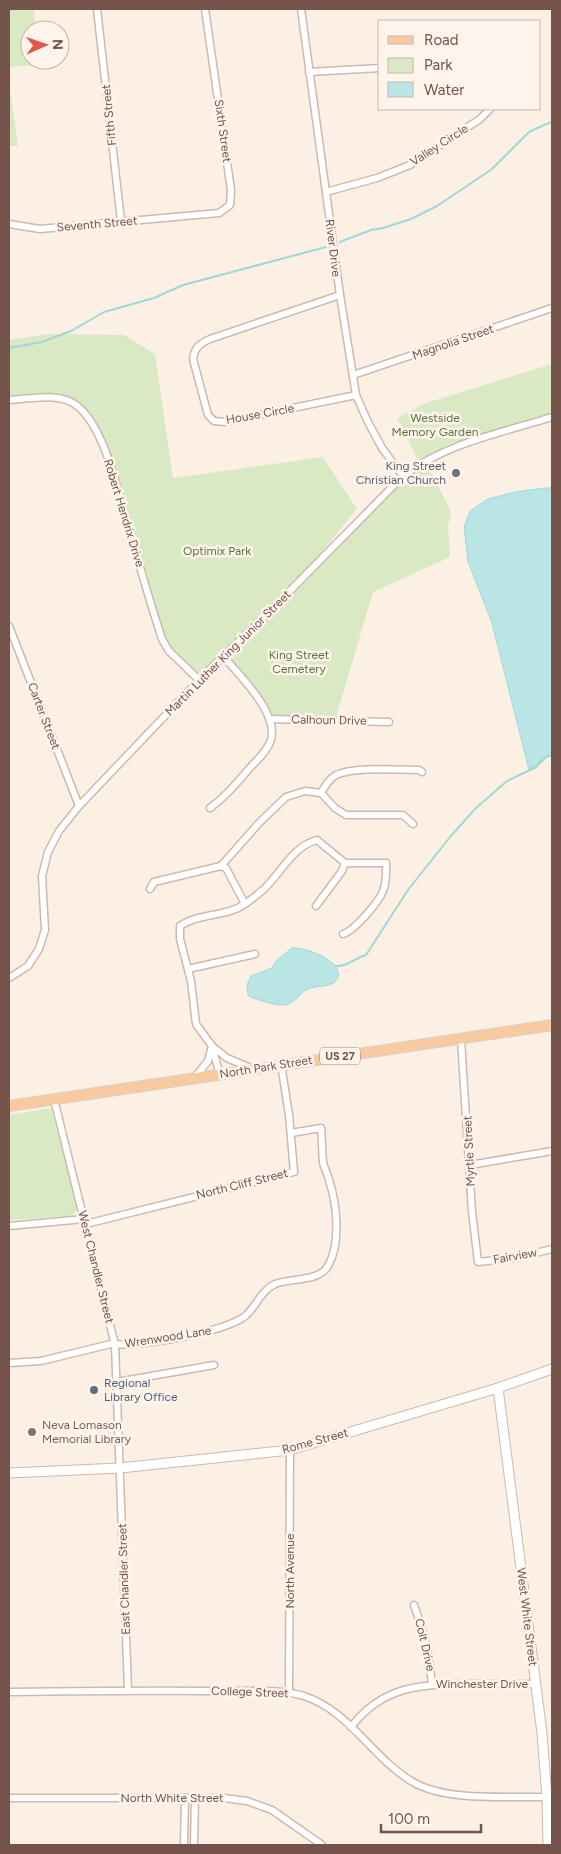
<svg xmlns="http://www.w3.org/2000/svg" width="561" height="1854" font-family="Figtree,sans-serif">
	<rect width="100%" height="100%" fill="#fcf0e5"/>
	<g fill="#d9e9c4">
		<polygon points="9,9 34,9 35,30 30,30 30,60 36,60 36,65 9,67"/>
		<polygon points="9,80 18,146 9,146"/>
		<polygon points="48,334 124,335 155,354 173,478 323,457 357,509 294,586 199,680 169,651 97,432 76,405 60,398 9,400 9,340"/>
		<polygon points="552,364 552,412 449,444 418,460 397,418 426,403"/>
		<polygon points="428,465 451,512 448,526 450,557 373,592 336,717 272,716 230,659 409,475"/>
		<polygon points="51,1108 78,1209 72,1216 9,1220 9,1115"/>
	</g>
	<g fill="#bae5e5" stroke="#a1d7d7">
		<polygon points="545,488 552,488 552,755 546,757 529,770 492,623 468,561 464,527 470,511 488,499 515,492"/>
		<path d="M292 948C305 946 347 963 337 979 333 988 316 985 308 989 299 993 294 1006 282 1005 273 1005 261 1000 252 998L248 995 247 985 251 976 272 968 276 961Z"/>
	</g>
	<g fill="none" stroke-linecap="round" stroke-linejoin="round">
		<g stroke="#a1d7d7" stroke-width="2">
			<polyline points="340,242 371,230 383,228 411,219 437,206 492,169 529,132 544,125 552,122"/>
			<polyline points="9,348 42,342 71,331 104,312 154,298 183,285 326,247"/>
			<path d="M336 966C350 966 352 959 366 955L408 890 450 837 476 808 507 781 536 767 546 757 552 755"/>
		</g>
		<defs>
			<g id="street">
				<polyline points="97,9 121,221"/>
				<polyline points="301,9 340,295 356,395 367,420 382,448 403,476"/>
				<polyline points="309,72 380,68"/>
				<polyline points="326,192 377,178 410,165 480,119 490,109"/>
				<polyline points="9,224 40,229 219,213 230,205 231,190 205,9"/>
				<path d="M340 295 210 339C199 344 195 347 193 359L208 415 214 421 225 422 356 395"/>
				<polyline points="353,375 552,308"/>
				<path d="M9 400C29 399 58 392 76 405 105 426 119 496 129 530 140 566 150 603 162 639L169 651 199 680"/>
				<polyline points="9,626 79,806"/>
				<polyline points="270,719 389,722"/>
				<path d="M321 793C325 786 329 779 336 775 355 766 397 770 419 770L422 772"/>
				<path d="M210 808C225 797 236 784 248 770 256 761 267 752 271 740 279 713 239 675 223 656"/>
				<polyline points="221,866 259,823 286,797 305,791 321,793 335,808 346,815 403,815 413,824"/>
				<polyline points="150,889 154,882 221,866 226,868 245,904"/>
				<polyline points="316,906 342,871 345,863"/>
				<polyline points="188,969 255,954"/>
				<path d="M9 978 28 966 39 949 45 930 42 876 48 852 59 831 79 806 199 680 277 604 403 476C446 443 501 433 552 417"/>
				<polyline points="461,1039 472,1212 478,1262 515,1258 552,1249"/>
				<polyline points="212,1047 220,1075"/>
				<path d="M253 1069 227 1058 212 1046 196 1024 191 981 180 939V926C199 913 226 917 245 904 251 900 258 894 264 889 281 873 293 846 317 840L345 863H386C386 873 387 881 383 891 379 902 354 931 343 934"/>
				<polyline points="195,1077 208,1061 212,1046"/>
				<polyline points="54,1099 115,1345 128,1690"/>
				<polyline points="470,1165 552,1151"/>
				<polyline points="86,1224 294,1172 289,1115 281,1064"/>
				<polyline points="9,1226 84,1219"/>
				<path d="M9 1363 41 1361 111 1344C140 1347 220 1333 244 1317 256 1308 260 1291 275 1284 290 1278 319 1282 328 1266 341 1244 337 1204 329 1180 328 1174 324 1169 323 1162 322 1151 322 1139 321 1128L291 1133"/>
				<polyline points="117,1382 214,1365"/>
				<path d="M414 1605C424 1631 430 1657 432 1685"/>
				<path d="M9 1692C78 1691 148 1690 217 1691 245 1692 277 1688 304 1696 350 1711 373 1759 413 1782 447 1802 509 1796 547 1797"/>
				<polyline points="289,1692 290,1450"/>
				<path d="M351 1727C384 1684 424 1684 474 1684 494 1684 515 1684 536 1684"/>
				<polyline points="9,1798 224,1798 247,1801 272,1810 322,1845"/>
				<polyline points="184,1845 185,1798"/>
				<polyline points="194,1845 195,1798"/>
			</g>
			<g id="secondary">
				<polyline points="498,1388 542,1733 547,1797 548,1845"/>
				<polyline points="9,1473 120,1468 290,1450 498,1388 552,1369"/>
			</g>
			<polyline id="primary" points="9,1106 552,1025"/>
		</defs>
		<use href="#street" stroke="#cfb8af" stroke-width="9"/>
		<use href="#secondary" stroke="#d2b7ac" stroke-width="11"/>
		<use href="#primary" stroke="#d8cfcd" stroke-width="12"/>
		<use href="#street" stroke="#fff" stroke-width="6"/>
		<use href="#secondary" stroke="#fff" stroke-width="9"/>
		<use href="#primary" stroke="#f9ca9f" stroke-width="10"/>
	</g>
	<circle fill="#6b7280" stroke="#fff4ec" stroke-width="2" cx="456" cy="473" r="5"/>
	<circle fill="#5c6f8a" stroke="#fff4ec" stroke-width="2" cx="94" cy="1390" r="5"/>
	<circle fill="#8d6e63" stroke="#fff4ec" stroke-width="2" cx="32" cy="1432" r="5"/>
	<g text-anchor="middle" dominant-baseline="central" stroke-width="5" stroke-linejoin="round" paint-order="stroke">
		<rect fill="#fff4ec" stroke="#9e837b" stroke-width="1" x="320" y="1047.5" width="40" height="17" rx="4"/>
		<g font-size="11" font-weight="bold" fill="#74534b">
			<text x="340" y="1056">US 27</text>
		</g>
		<g font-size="12" fill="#74534b" stroke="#fff4ec">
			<text transform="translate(109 115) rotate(-96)">Fifth Street</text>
			<text transform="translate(223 131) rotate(82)">Sixth Street</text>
			<text transform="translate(439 145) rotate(-33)">Valley Circle</text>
			<text transform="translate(97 224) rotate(-5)">Seventh Street</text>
			<text transform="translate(333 248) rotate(83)">River Drive</text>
			<text transform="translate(453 342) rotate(-19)">Magnolia Street</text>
			<text transform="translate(260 414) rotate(-10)">House Circle</text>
			<text transform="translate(124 513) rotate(73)">Robert Hendrix Drive</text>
			<text transform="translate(228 653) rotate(-45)">Martin Luther King Junior Street</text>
			<text transform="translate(44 716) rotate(69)">Carter Street</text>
			<text transform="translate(329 720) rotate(1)">Calhoun Drive</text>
			<text transform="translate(266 1067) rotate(-9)">North Park Street</text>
			<text transform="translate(469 1151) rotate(-93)">Myrtle Street</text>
			<text transform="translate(242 1184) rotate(-14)">North Cliff Street</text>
			<text transform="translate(515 1256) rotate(-10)">Fairview</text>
			<text transform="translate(96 1267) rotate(76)">West Chandler Street</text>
			<text transform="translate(168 1337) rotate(-9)">Wrenwood Lane</text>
			<text transform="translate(315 1441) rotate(-15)">Rome Street</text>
			<text transform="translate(290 1571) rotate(-90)">North Avenue</text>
			<text transform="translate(124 1579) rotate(-92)">East Chandler Street</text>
			<text transform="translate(527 1617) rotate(83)">West White Street</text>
			<text transform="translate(425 1645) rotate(77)">Colt Drive</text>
			<text x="482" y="1684">Winchester Drive</text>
			<text transform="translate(250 1692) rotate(2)">College Street</text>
			<text x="172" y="1798">North White Street</text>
		</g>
		<g font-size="12" fill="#587441" stroke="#fff4ec">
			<text x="435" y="418">Westside<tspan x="435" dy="14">Memory Garden</tspan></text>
			<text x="217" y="551">Optimix Park</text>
			<text x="299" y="655">King Street<tspan x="299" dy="14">Cemetery</tspan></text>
		</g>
		<g font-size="12" fill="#5b616d" stroke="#fff4ec" text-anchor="end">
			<text x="446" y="466">King Street<tspan x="446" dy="14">Christian Church</tspan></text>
		</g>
		<g font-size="12" fill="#4e5e75" stroke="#fff4ec" text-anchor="start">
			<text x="104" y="1383">Regional<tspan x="104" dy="14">Library Office</tspan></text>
		</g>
		<g font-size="12" fill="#785e54" stroke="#fff4ec" text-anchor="start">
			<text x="42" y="1425">Neva Lomason<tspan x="42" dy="14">Memorial Library</tspan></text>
		</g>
	</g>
	<rect width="561" height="1854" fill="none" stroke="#74534b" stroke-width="20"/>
	<rect x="378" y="20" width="162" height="90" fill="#fff4ec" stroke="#c7b4ac"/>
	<rect x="388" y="36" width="25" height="8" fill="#f9ca9f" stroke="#c7b4ac"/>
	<text x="424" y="45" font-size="15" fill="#74534b">Road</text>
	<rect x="388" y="58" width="25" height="15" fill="#d9e9c4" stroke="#c7b4ac"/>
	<text x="424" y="70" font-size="15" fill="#74534b">Park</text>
	<rect x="388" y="82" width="25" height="15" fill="#bae5e5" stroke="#c7b4ac"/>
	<text x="424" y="95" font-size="15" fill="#74534b">Water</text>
	<g transform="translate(45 45) rotate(88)"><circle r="24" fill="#fff4ec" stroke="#c7b4ac"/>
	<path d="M0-4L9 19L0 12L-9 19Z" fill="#e3574d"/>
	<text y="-8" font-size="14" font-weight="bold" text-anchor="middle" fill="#74534b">N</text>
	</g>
	<path d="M381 1824v8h100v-8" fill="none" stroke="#74534b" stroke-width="2.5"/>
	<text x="388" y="1824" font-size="15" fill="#74534b" stroke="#fff4ec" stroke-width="4" paint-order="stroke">100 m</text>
</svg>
